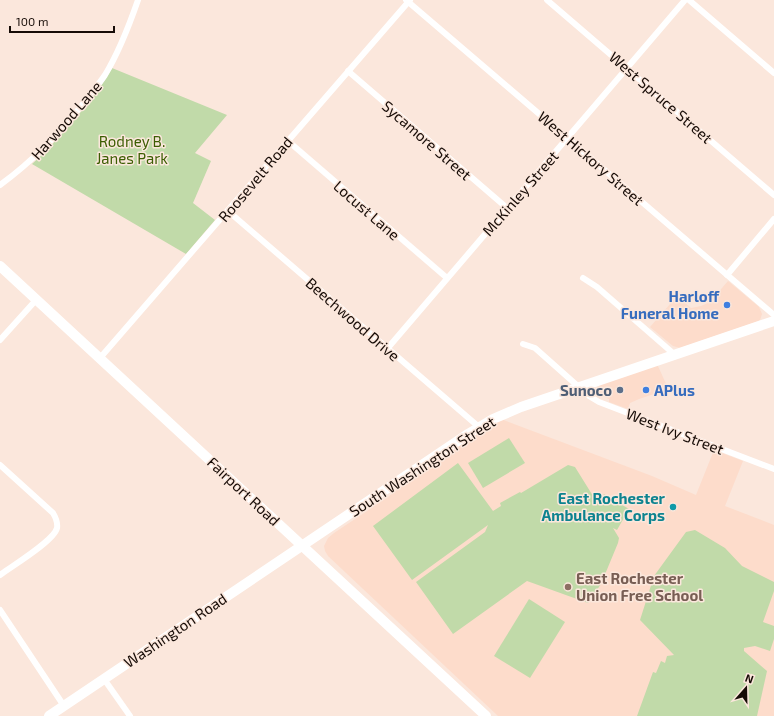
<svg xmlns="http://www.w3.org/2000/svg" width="774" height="716" font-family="'Exo 2',sans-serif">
	<rect width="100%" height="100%" fill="#fbe7dc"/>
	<g fill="#fddccb">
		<polygon points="728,281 759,307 762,314 760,320 756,322 680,348 673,346 650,327 677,296 691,308 701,306 710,302"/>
		<polygon points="657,364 668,388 665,396 657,393 639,399 630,403 628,409 609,402 609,399 602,396 598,389 599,385"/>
		<polygon points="501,419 652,476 696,495 714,450 743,461 725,506 774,525 774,716 498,716 328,556 325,551 324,546 328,538 334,533 388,497 439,457"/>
	</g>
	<g fill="#c1daa9">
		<path d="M112 68 227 115 195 153 211 161 193 203 215 220 186 254 32 164C46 152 58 138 71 124 86 106 100 89 112 68Z"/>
		<polygon points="509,438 525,463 483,488 468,463"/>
		<polygon points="458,463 493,511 501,506 500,503 520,492 521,493 568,465 575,467 598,504 604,494 629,509 617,530 613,528 619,538 618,543 601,584 588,603 527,581 453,634 416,582 485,532 488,525 412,580 373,526"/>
		<polygon points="695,530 725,548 742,566 774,582 774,591 763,622 774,626 774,639 770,651 755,646 744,648 744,651 767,671 757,716 637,716 653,672 656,673 661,661 665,663 667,656 674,655 640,620 654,576 686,532"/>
		<polygon points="529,599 565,622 530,678 494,656"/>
	</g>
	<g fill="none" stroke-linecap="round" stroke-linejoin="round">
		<g stroke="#fff" stroke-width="6">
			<polyline points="406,0 774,315"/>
			<polyline points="547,0 774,195"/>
			<polyline points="689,0 774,73"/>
			<polyline points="348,71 507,208"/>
			<polyline points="288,141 447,278"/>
			<path d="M0 185C33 161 61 132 86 100 92 92 99 84 105 75 119 52 129 26 138 0"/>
			<polyline points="228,211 479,427"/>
			<polyline points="727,275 774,219"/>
			<polyline points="583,278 597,287 674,354"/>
			<polyline points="0,340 36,300"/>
			<polyline points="523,344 535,348 589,396 599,402 774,469"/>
			<polyline points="387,349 685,0"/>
			<polyline points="100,358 410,0"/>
			<path d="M0 465 53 513C56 518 58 522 57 528 54 541 12 566 0 575"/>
			<polyline points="0,610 64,706"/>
			<polyline points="104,679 130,716"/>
		</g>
		<g stroke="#fff" stroke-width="10">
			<polyline points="0,266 486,716"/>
			<polyline points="49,716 468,434 493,419 521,407 774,321"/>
		</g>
	</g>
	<g fill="#3f7fe0" stroke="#fbe7dc" stroke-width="1.5">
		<circle cx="727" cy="305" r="4"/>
		<circle cx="646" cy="390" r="4"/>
	</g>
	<circle fill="#5c6f8a" stroke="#fbe7dc" stroke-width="1.5" cx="620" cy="390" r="4"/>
	<circle fill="#0f9aa8" stroke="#fbe7dc" stroke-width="1.5" cx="673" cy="507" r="4"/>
	<circle fill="#8d6e63" stroke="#fbe7dc" stroke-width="1.5" cx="568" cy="587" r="4"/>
	<g text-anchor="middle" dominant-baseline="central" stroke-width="3" stroke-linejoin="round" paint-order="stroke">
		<g font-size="15" fill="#160b06" stroke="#fbe7dc">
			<text transform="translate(661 97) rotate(41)">West Spruce Street</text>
			<text transform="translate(66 120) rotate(-49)">Harwood Lane</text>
			<text transform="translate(427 140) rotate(41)">Sycamore Street</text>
			<text transform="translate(591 158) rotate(41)">West Hickory Street</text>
			<text transform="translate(255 179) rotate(-50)">Roosevelt Road</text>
			<text transform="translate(520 193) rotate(-49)">McKinley Street</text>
			<text transform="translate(367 210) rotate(41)">Locust Lane</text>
			<text transform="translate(353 319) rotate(41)">Beechwood Drive</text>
			<text transform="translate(675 431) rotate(21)">West Ivy Street</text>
			<text transform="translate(422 466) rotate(-33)">South Washington Street</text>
			<text transform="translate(244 491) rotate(43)">Fairport Road</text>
			<text transform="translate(175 630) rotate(-34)">Washington Road</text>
		</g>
		<g font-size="15" fill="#3b5d02" stroke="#fbe7dc">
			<text x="132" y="141">Rodney B.<tspan x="132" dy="17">Janes Park</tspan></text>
		</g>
		<g font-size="15" font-weight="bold" fill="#366cbe" stroke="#fbe7dc" text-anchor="end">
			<text x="719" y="296">Harloff<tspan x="719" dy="17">Funeral Home</tspan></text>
			<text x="654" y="390" text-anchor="start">APlus</text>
		</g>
		<g font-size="15" font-weight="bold" fill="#4e5e75" stroke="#fbe7dc" text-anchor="end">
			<text x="612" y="390">Sunoco</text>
		</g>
		<g font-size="15" font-weight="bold" fill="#0d838f" stroke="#fbe7dc" text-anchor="end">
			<text x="665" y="498">East Rochester<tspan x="665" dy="17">Ambulance Corps</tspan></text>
		</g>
		<g font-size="15" font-weight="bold" fill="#785e54" stroke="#fbe7dc" text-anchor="start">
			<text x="576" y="578">East Rochester<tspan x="576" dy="17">Union Free School</tspan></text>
		</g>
	</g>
	<g transform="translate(746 688) rotate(20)" stroke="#fbe7dc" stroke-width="3" paint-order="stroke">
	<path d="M0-3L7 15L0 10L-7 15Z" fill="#160b06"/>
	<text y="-6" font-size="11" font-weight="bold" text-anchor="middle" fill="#160b06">N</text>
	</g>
	<path d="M10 26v6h104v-6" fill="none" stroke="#160b06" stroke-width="2"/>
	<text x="16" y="26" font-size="12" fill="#160b06" stroke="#fbe7dc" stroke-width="3" paint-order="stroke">100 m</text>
</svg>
